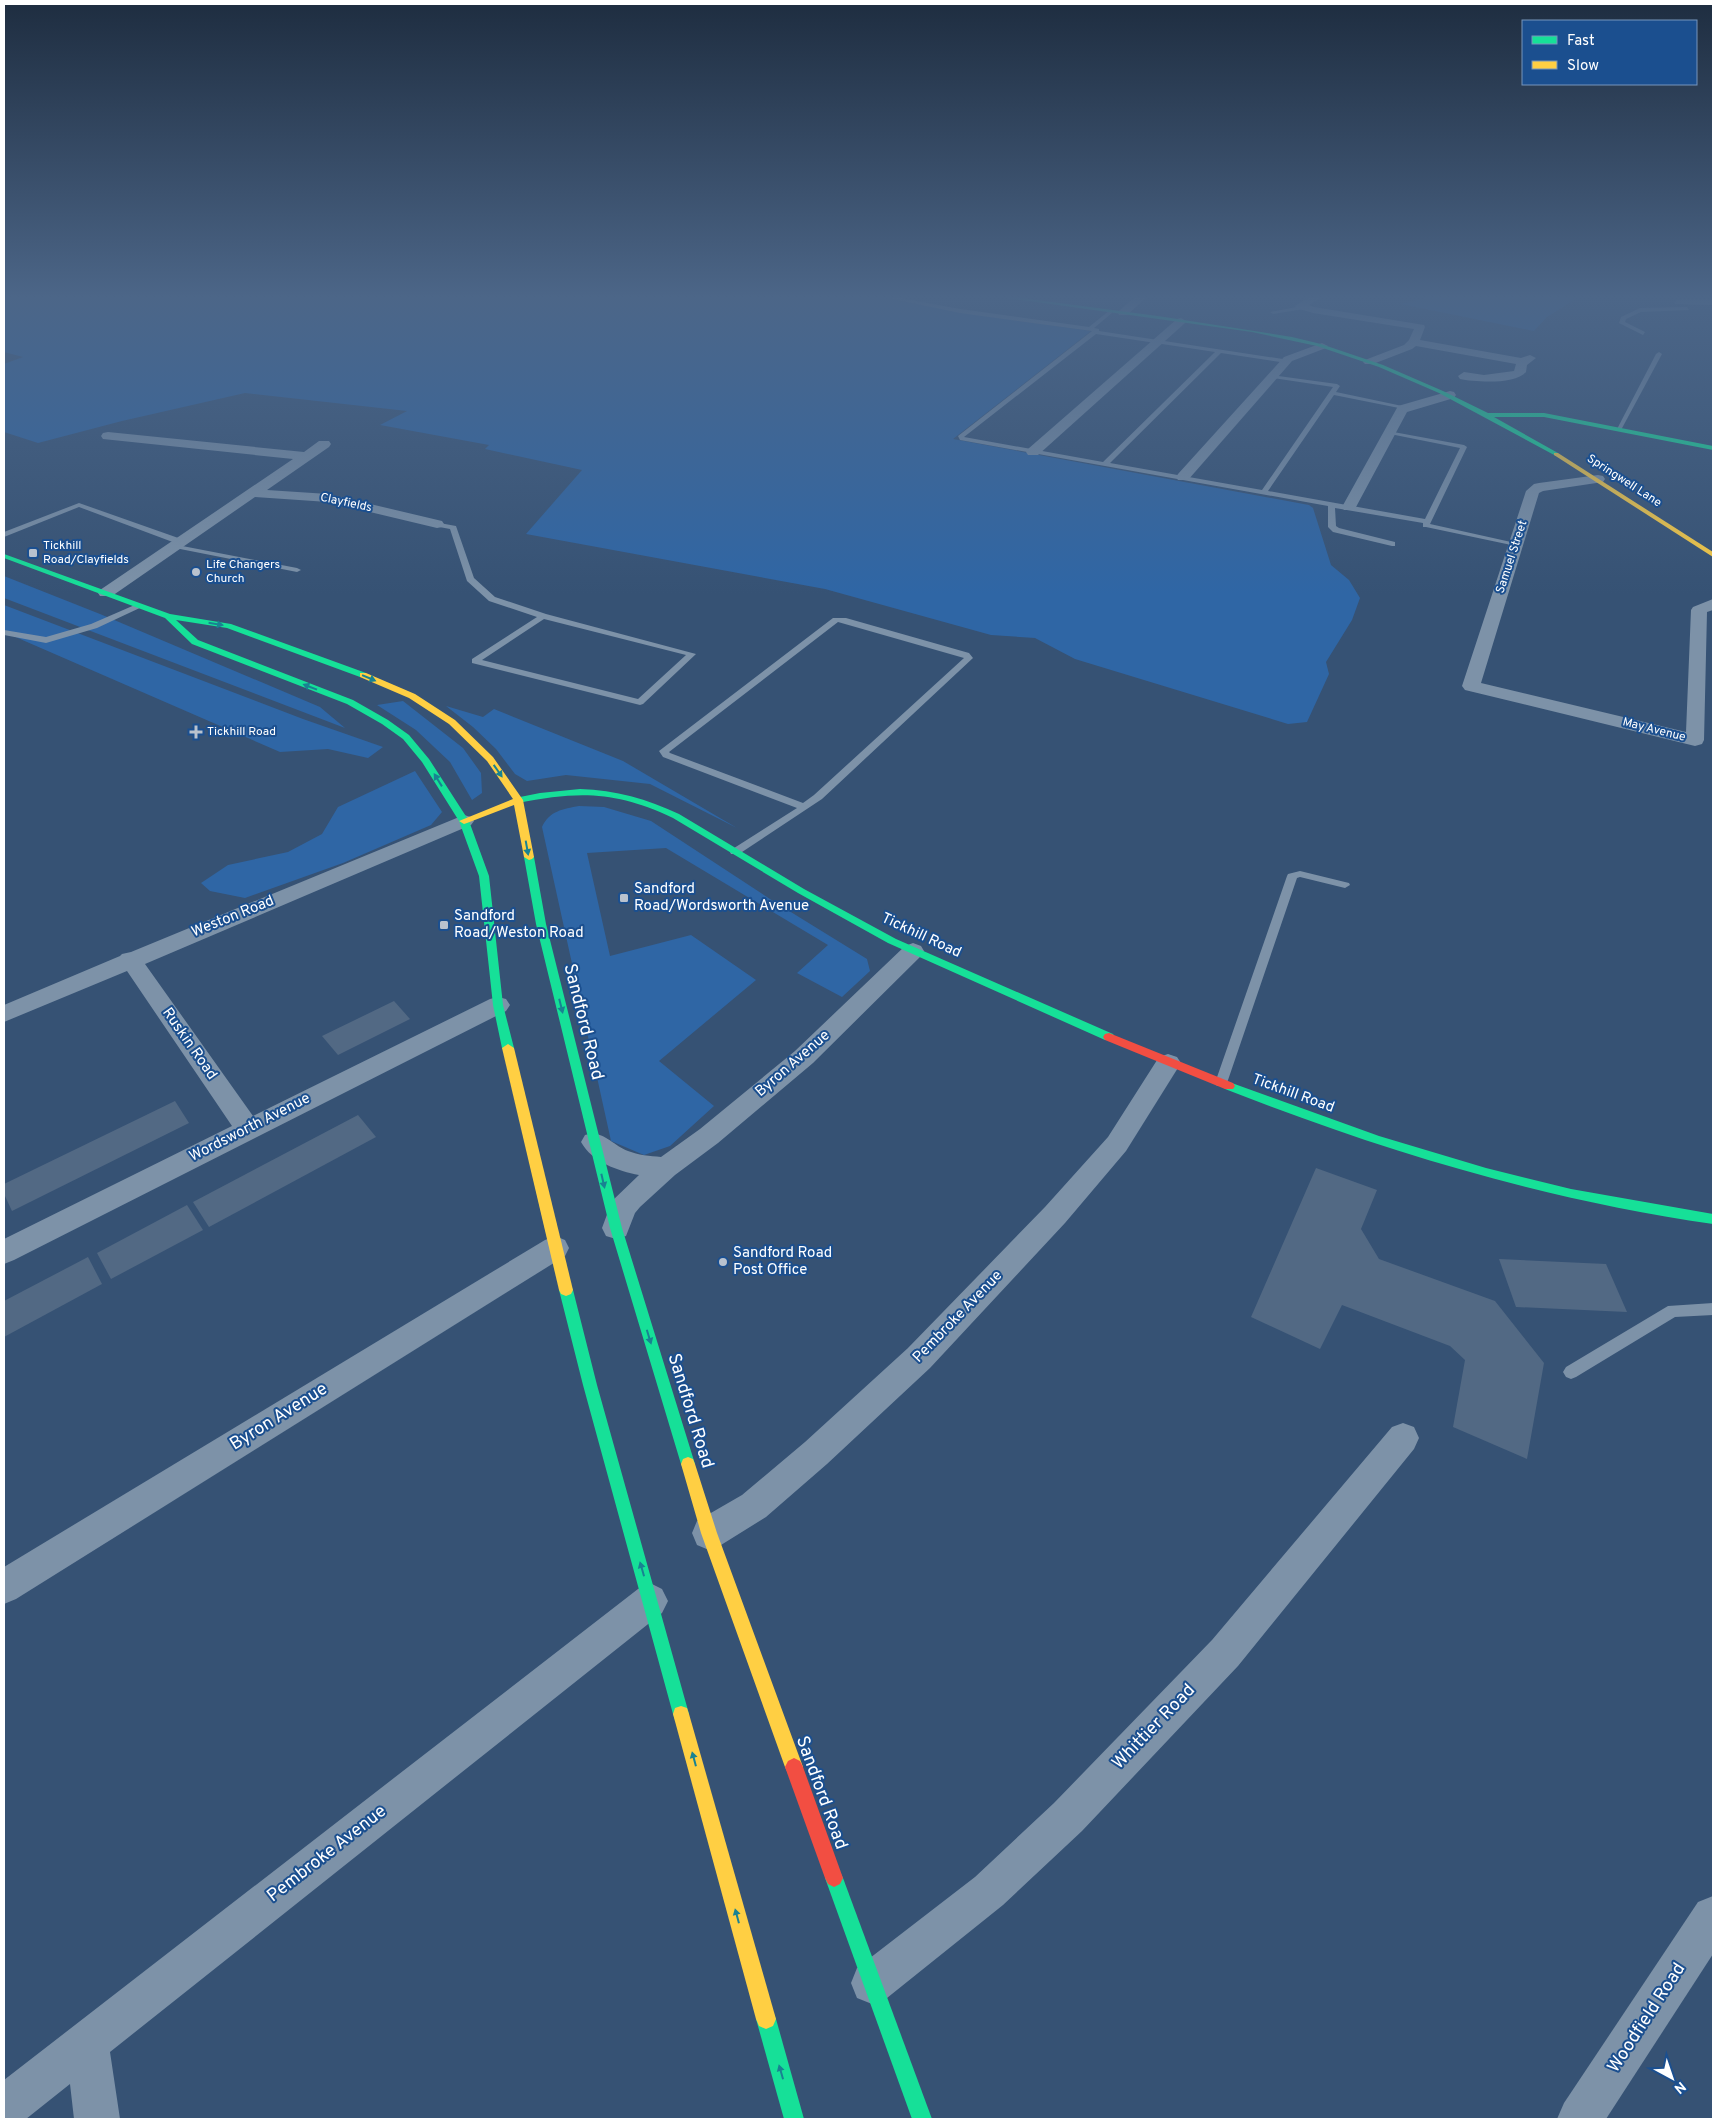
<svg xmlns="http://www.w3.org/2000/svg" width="1717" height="2123" font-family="Overpass,sans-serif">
	<rect width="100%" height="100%" fill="#365274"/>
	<g fill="#2f66a5">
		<polygon points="4,297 878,297 978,315 1091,331 953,439 1309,505 1313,508 1331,565 1349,580 1360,598 1352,620 1326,662 1329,674 1307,722 1288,724 1075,659 1035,638 991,635 825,589 526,534 582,470 485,449 489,445 380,425 407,411 245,393 122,421 38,443 4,432 4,364 23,357 4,352"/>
		<polygon points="1430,297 1579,297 1547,317 1534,331 1401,304"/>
		<polygon points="4,576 100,614 320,707 345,728 4,598"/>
		<polygon points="4,605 303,719 383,747 368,758 328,749 280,752 4,632"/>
		<polygon points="403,701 463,748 481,773 482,793 472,800 450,762 416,730 377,705"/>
		<polygon points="446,706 483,717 494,709 623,761 737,828 650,784 566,775 527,781 515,774 496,749 473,727"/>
		<polygon points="415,771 442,812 431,825 343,863 245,898 210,891 201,883 228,865 288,852 322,834 338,807"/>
		<path d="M579 806 604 807 651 821 773 901 867 959 870 971 842 997 797 973 828 945 666 848 587 853 610 956 691 935 756 980 659 1061 714 1106 670 1146 644 1155 611 1141 542 827C549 811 563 809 579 806Z"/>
	</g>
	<g fill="#526984">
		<polygon points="394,1001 410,1019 338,1055 322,1036"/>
		<polygon points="175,1101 189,1123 12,1211 4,1194 4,1184"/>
		<polygon points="358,1115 376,1137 209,1227 193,1202"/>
		<polygon points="1316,1168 1377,1190 1361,1229 1379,1259 1495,1301 1544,1363 1527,1459 1453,1427 1465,1360 1450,1346 1342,1305 1320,1349 1251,1317"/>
		<polygon points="187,1205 203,1230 111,1279 97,1253"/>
		<polygon points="88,1257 102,1284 4,1337 4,1301"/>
		<polygon points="1499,1259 1606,1264 1627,1312 1516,1307"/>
	</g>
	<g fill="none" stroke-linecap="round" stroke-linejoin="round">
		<g fill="#7d92a8" fill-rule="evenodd">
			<path d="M883 297H895L960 309 1089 327 1110 310 1112 313 1094 328 1099 329V331L1289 360 1287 363 1221 353 1110 463 1262 490 1333 387 1273 378 1271 375 1337 384 1340 386 1336 392 1407 407 1404 409 1334 395 1268 491 1425 519 1460 448 1385 433 1388 431 1464 445 1467 447 1430 524 1520 544 1516 546 1426 527H1423V523L1335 508 1336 526 1339 528 1395 542V546H1392L1333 532 1328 527V506L960 440 958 436 1092 331 960 313ZM1096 334 1215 352 1103 462 964 437Z"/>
			<polygon points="1302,306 1304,309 1273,314 1270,312"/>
			<polygon points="1687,307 1689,310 1641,312 1626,319 1625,322 1645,332 1643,335 1619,323 1621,317 1640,308"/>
			<polygon points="1659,352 1662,354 1621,430 1616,431 1656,354"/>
			<polygon points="79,503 184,540 185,542 178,544 79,507 4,537 4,532"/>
			<path d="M434 522 456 526 474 578 495 597 546 614 696 654 643 704 640 705 472 663V659L537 617 489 601 467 581 450 529 434 526ZM544 619 686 655 638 699 482 660Z"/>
			<polygon points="172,544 297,568 301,570 297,572 175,548 171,546"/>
			<polygon points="137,604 144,606 97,628 46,643 4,635 4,630 46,637 91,624"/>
			<path d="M833 618H846L969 653 973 658 822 799 739 854H731L730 852 731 850 797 808 663 757 659 751ZM838 622 964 658 814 795 803 803 670 753 669 752Z"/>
			<polygon points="1300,871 1349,883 1350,885 1345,888 1300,877 1297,878 1227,1083 1225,1086 1217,1086 1215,1083 1287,876 1288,874"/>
			<polygon points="1713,1303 1713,1315 1675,1317 1576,1377 1571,1379 1566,1377 1563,1372 1566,1367 1668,1306"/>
		</g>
		<g fill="#7d92a8" fill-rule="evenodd">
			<polygon points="1135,297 1147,297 1127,315 1119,315 1118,313 1119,311"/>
			<path d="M1309 297 1320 298 1309 305 1314 307 1424 325 1425 327 1420 340 1521 358 1530 355 1536 358 1527 365 1526 372C1515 385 1475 382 1460 379L1458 376 1464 372 1484 375 1514 371 1516 364 1416 346 1412 349 1373 364H1365L1363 362 1365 360 1404 345 1409 340 1414 329 1313 313 1296 308 1295 306Z"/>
			<polygon points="1679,299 1713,299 1713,305 1675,304 1674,302"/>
			<polygon points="1181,318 1186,321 1185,323 1038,455 1028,455 1026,452 1028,449 1177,319"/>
			<polygon points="1322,343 1328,346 1326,348 1292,361 1188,480 1178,480 1176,477 1178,474 1284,357"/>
			<polygon points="1450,391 1454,392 1456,395 1454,398 1407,412 1356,507 1354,510 1344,510 1342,507 1398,406"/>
			<polygon points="108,432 304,452 319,441 329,441 331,444 329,447 267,490 328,494 442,521 444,524 442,527 437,528 328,502 255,497 112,596 100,596 98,593 100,590 293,459 103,439 101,436 103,433"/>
			<polygon points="1598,475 1603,476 1605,479 1603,482 1543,491 1539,493 1481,683 1686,732 1691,610 1693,607 1713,599 1713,610 1707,612 1704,740 1702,744 1695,746 1465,690 1462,686 1526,491 1534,484 1539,483"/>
			<polygon points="464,815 471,817 474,821 471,825 145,964 253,1116 490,999 498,997 506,999 510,1005 506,1011 14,1260 4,1264 4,1239 232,1126 127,971 4,1022 4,1005 120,956 122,954 131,952"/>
			<path d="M913 943 921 946 924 951 921 956 813 1063 718 1143 675 1175 640 1207 635 1213 626 1236 616 1239 606 1236 602 1228 612 1201 639 1175C618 1171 592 1162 581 1142L585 1135C603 1129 612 1145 628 1151 638 1155 650 1156 661 1157L700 1129 795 1051 905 946Z"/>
			<polygon points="1168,1054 1177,1057 1181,1063 1126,1151 1065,1223 930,1368 827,1464 766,1517 721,1545 709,1550 697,1545 692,1533 697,1521 742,1495 805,1442 908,1348 1045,1207 1108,1137 1159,1057"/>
			<polygon points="555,1236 565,1240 569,1248 565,1256 16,1599 4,1604 4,1567 545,1240"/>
			<polygon points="1403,1423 1414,1427 1419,1438 1414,1449 1238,1666 1082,1831 1003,1905 887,1998 872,2004 857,1998 851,1983 857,1968 975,1877 1054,1803 1212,1640 1392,1427"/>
			<polygon points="650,1583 662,1589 668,1601 662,1613 110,2052 120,2119 74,2119 70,2084 26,2119 4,2119 4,2080 638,1589"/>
			<polygon points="1713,1896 1713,1954 1606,2119 1557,2119 1564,2103 1698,1902"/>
		</g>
		<g fill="#16e098" fill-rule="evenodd">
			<polygon points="999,297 1014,297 1158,316 1292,337 1321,344 1383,365 1443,391 1488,413 1544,413 1713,446 1713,450 1544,417 1494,417 1558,453 1558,455 1556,456 1439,393 1379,367 1317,346 1252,332"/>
			<polygon points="4,554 170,614 231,624 366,673 366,677 360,677 227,628 176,620 198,640 353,700 388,720 409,735 429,759 469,821 489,876 503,1005 514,1048 512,1051 504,1051 502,1048 493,1005 479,876 459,821 422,762 403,739 382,724 347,704 192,644 165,618 4,558"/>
			<path d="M580 789C616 790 647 799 679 814L804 889 896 939 1113 1034 1115 1037 1113 1040H1105L888 943 798 893 673 818C616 791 579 791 518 803L513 800 515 798 540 793Z"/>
			<polygon points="529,854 534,857 546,924 622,1228 695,1464 693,1469 688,1471 683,1469 681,1464 610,1228 536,924 524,857"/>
			<path d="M1229 1082 1379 1136 1486 1168 1571 1189 1713 1214V1224C1545 1200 1383 1151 1225 1089L1223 1086 1225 1083Z"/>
			<polygon points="566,1284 571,1286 573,1290 597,1385 689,1714 687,1720 681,1722 675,1720 673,1714 583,1385 559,1290 561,1286"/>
			<polygon points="834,1869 840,1872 843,1878 932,2119 912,2119 825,1878 828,1872"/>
			<polygon points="766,2009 773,2012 776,2019 804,2119 784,2119 756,2019 759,2012"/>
		</g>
		<g fill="#ffcf43" fill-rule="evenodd">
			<polygon points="1554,453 1558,453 1713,552 1713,557 1554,455"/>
			<polygon points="360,673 366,673 415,694 455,720 493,757 523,800 534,857 532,859 529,860 524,857 514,805 467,823 464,824 459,821 513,799 487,761 449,724 409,698 360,677"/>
			<polygon points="508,1044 514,1048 573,1290 571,1294 566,1296 561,1294 559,1290 502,1048"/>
			<polygon points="688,1457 693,1459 695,1464 717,1533 803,1767 800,1773 794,1776 788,1773 785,1767 701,1533 681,1464 683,1459"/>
			<polygon points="681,1706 687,1708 689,1714 776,2019 773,2026 766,2029 759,2026 756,2019 673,1714 675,1708"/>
		</g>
		<g fill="#f24e42" fill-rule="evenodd">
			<polygon points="1109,1033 1233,1083 1235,1086 1233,1089 1225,1089 1105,1040 1103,1037 1105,1034"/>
			<polygon points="794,1758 800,1761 803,1767 843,1878 840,1884 834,1887 828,1884 825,1878 785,1767 788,1761"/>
		</g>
	</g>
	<defs><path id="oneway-solid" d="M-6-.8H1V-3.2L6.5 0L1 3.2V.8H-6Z" transform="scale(1.25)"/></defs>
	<g fill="#198292">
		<use href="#oneway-solid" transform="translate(216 624) rotate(9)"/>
		<use href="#oneway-solid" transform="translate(369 678) rotate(23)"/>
		<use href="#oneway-solid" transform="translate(310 687) rotate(-159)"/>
		<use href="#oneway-solid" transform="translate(498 771) rotate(55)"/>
		<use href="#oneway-solid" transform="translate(438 780) rotate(-122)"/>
		<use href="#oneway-solid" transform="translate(527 848) rotate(80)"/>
		<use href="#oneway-solid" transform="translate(561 1006) rotate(76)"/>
		<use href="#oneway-solid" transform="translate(603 1181) rotate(77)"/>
		<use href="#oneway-solid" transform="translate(649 1337) rotate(73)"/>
		<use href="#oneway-solid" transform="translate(642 1569) rotate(-106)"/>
		<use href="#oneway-solid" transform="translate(694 1759) rotate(-105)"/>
		<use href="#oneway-solid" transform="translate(737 1916) rotate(-105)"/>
		<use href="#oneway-solid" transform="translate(781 2072) rotate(-106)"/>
	</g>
	<linearGradient id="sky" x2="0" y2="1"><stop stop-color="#1e2d40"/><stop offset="0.5" stop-color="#4c6688"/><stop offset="1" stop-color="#4c6688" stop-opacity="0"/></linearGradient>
	<rect width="1717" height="594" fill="url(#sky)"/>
	<g fill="#b9c2ce" stroke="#1b4f8f" stroke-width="2">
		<rect x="28" y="548" width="10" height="10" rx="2.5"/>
		<circle cx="196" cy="572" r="5"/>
		<path d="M193.5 724.5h5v5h5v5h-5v5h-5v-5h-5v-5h5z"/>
		<rect x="619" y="893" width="10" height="10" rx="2.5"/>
		<rect x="439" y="920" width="10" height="10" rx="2.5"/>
		<circle cx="723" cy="1262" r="5"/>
	</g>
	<g text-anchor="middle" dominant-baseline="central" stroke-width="4" stroke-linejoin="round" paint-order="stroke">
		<g font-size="12" fill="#fff" stroke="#1b4f8f">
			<text transform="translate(1624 481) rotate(33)">Springwell Lane</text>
			<text transform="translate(346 503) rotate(12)">Clayfields</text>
			<text transform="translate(1512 557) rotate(-72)">Samuel Street</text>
			<text transform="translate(1654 730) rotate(14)">May Avenue</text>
		</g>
		<g font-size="12" fill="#fff" stroke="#1b4f8f" text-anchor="start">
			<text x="43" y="546">Tickhill<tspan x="43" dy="14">Road/Clayfields</tspan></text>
			<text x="206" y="565">Life Changers<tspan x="206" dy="14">Church</tspan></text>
			<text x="207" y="732">Tickhill Road</text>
		</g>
		<g font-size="15" fill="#fff" stroke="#1b4f8f" text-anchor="start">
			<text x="634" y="889">Sandford<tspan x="634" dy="17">Road/Wordsworth Avenue</tspan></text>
			<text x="454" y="916">Sandford<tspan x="454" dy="17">Road/Weston Road</tspan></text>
			<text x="733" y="1253">Sandford Road<tspan x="733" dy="17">Post Office</tspan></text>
		</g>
		<g font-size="15" fill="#fff" stroke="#1b4f8f">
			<text transform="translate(233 917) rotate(-22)">Weston Road</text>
			<text transform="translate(921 936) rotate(25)">Tickhill Road</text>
			<text transform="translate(189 1044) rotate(55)">Ruskin Road</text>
			<text transform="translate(793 1064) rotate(-41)">Byron Avenue</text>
			<text transform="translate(1293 1094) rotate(20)">Tickhill Road</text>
			<text transform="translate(250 1128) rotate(-27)">Wordsworth Avenue</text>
			<text transform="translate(958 1317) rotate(-46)">Pembroke Avenue</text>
		</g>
		<g font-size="18" fill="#fff" stroke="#1b4f8f">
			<text transform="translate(583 1022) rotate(76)">Sandford Road</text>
			<text transform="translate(690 1411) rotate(73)">Sandford Road</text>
			<text transform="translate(279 1417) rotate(-32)">Byron Avenue</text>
			<text transform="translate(1154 1727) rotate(-46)">Whittier Road</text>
			<text transform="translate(821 1793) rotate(70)">Sandford Road</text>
			<text transform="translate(327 1854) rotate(-38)">Pembroke Avenue</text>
			<text transform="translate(1647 2018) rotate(-57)">Woodfield Road</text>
		</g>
	</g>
	<rect width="1717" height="2123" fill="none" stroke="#ffffff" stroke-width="10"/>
	<rect x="1522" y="20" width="175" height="65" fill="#1b4f8f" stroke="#7695bc"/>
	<rect x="1532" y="36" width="25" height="8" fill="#16e098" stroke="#7695bc"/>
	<text x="1567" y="45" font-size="15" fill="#ffffff">Fast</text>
	<rect x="1532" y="61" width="25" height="8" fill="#ffcf43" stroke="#7695bc"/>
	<text x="1567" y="70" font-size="15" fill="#ffffff">Slow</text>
	<g transform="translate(1672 2078) rotate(140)" stroke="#1b4f8f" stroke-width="4" paint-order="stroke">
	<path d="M0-4L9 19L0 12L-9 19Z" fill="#ffffff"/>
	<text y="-8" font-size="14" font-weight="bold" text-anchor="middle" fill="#ffffff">N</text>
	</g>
</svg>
